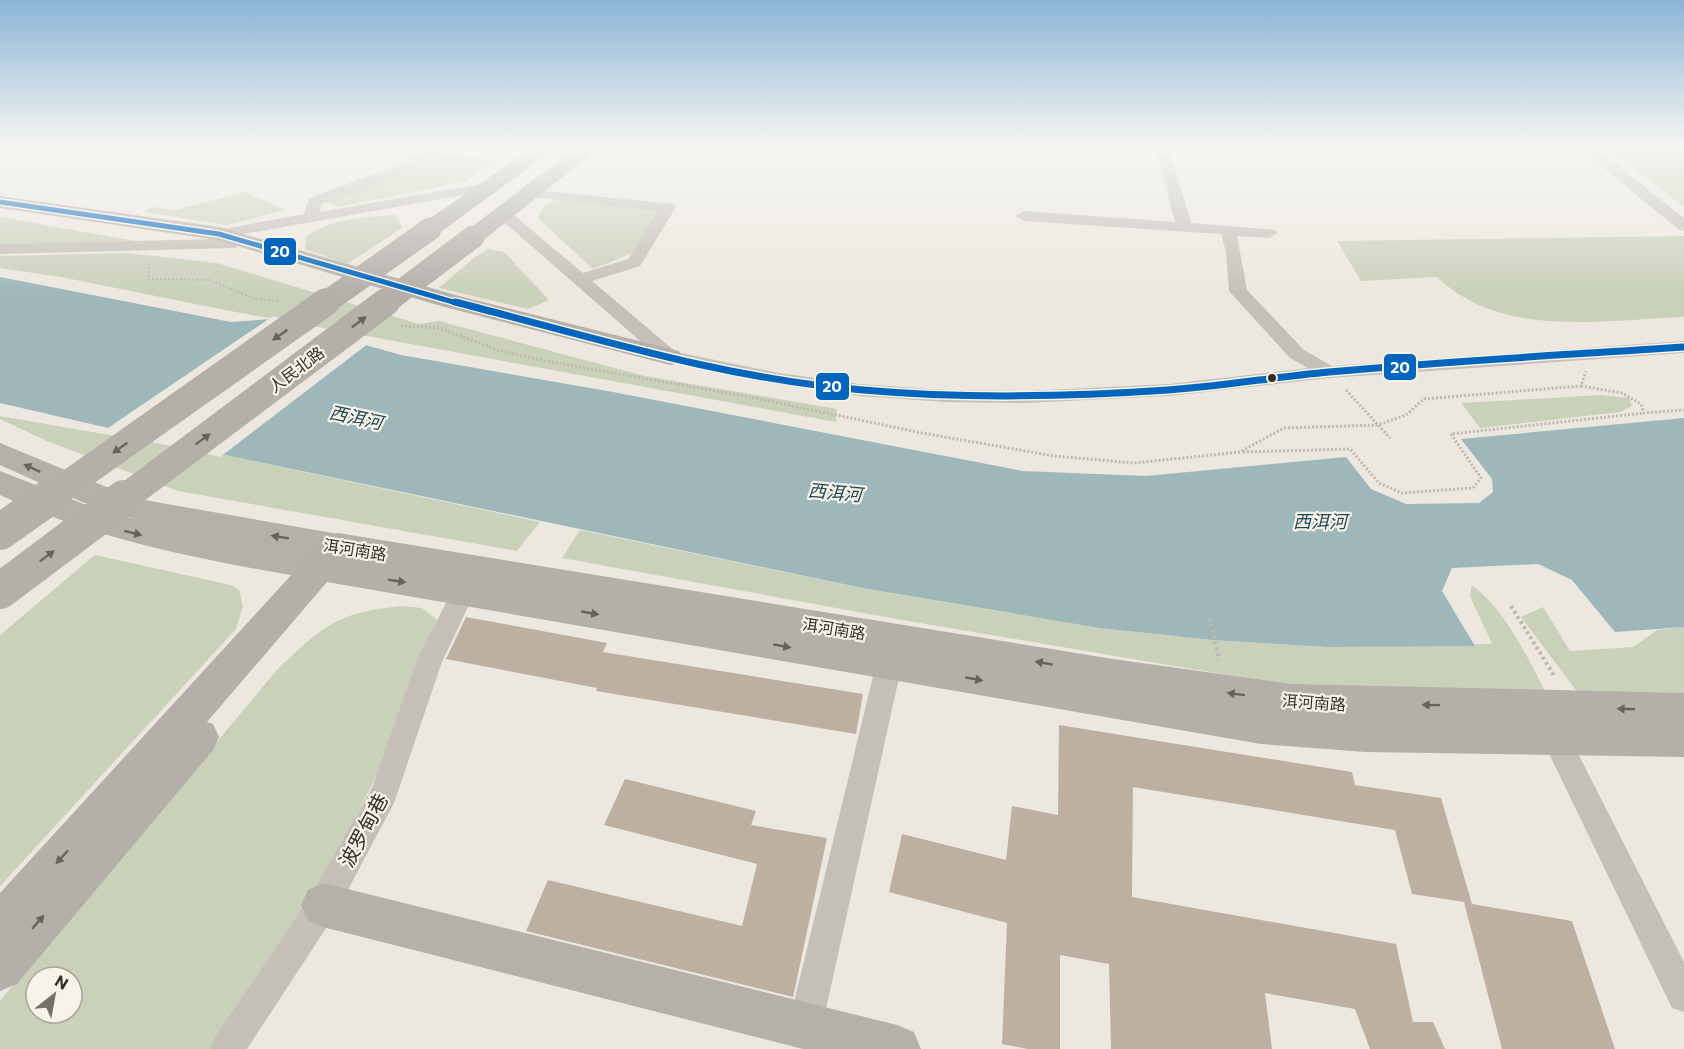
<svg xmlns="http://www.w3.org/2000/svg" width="1684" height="1049" font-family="Commissioner,'Noto Sans SC',sans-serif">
	<rect width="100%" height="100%" fill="#ece8e0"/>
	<g fill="#cad1bb" fill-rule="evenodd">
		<polygon points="1605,146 1684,146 1684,207"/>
		<polygon points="437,152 494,160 467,181 338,207 327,202 327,196 404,171"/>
		<polygon points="245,192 285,210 227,225 144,212 152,207 175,210"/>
		<polygon points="558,198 663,208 638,251 593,269 538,218 544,206"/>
		<path d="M396 215 402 228 347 264 305 249 306 236C334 218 364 217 396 215Z"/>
		<polygon points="0,217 135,241 0,244"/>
		<path d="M1684 236V317C1603 320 1501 339 1437 277L1361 281 1337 241Z"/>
		<polygon points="488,249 504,252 549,300 528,309 439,288 475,257"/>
		<polygon points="127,253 217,263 419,324 439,321 645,376 837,409 836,422 225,310 61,277 0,268 0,256"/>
		<polygon points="1601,395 1629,398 1632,406 1620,412 1480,428 1461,403"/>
		<polygon points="0,416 225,455 540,522 517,551 178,491 47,441 0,419"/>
		<path d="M580 530 861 588 1099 628 1212 640 1326 647 1492 644 1470 596 1472 585C1507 612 1528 658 1548 697L1293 686 902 620 562 558Z"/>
		<polygon points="95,555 231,585 239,590 243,606 236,629 0,886 0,635"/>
		<path d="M401 606 422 608 437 620C429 655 415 686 402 719 352 838 285 941 216 1049H0V1001L276 671C323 626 335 613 401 606ZM36 977H72V1013H36Z"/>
		<polygon points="1543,607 1570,651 1633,647 1657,630 1684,627 1684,695 1579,694 1521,617"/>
	</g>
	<polygon fill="#9eb7bb" points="0,277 231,322 273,319 401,355 613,392 1023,471 1146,476 1346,457 1371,489 1406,504 1479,503 1493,492 1492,479 1461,439 1684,418 1684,627 1615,632 1572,580 1538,564 1452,568 1442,591 1475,646 1326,647 1212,640 1099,628 862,588 225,455 0,403"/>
	<polygon fill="#ece8e0" points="273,316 369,343 220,457 105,430"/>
	<g fill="#beafa3">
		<polygon points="466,617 607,643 603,652 863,694 856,734 596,691 597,688 446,659"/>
		<polygon points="1059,725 1352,772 1355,785 1441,798 1472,904 1572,921 1615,1049 1502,1049 1464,902 1412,894 1395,830 1133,787 1132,897 1396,944 1413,1022 1433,1022 1445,1049 1370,1049 1355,1009 1265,993 1272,1049 1111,1049 1109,964 1060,955 1060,1049 1028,1049 1002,1044 1007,923 889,892 902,834 1006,860 1012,806 1058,815"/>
		<polygon points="625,779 756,811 751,825 827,838 793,997 526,931 548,880 742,926 757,864 604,825"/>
	</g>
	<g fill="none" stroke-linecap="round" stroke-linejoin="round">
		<polyline stroke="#bdb9b2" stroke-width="2" stroke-dasharray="2 2" stroke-linecap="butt" points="149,263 148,279 209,280 253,298 279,301"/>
		<g stroke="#bdb9b2" stroke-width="3" stroke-dasharray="2 2" stroke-linecap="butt">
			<polyline points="401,326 439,328 501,351 546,361 755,398 922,433 1054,456 1134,463 1240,452 1284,428 1378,425 1406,415 1424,399 1581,386 1586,371"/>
			<polyline points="1581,386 1622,393 1641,404 1644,413 1684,410"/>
			<polyline points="1346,390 1390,438"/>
			<polyline points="1243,452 1350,449 1379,483 1402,493 1473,488 1481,478 1451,434 1644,413"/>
		</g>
		<g stroke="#bdb9b2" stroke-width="4" stroke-dasharray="3 3" stroke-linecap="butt">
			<polyline points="1511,606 1555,677"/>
			<polyline points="1210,618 1219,660"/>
		</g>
		<g fill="#c4c0b9" fill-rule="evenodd">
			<path d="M426 146H442C418 176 357 192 321 204L320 212 492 182 499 186 492 190 221 238 241 240 243 243 235 248 0 254V244L218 239 211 234 213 231 304 214 309 198 387 169Z"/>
			<polygon points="1151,146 1165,146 1172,158 1191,223 1275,230 1277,233 1269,238 1237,236 1247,290 1304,350 1332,366 1684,341 1684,353 1329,378 1170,396 1025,403 945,402 859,396 779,385 663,361 495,214 503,209 509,211 583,273 628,259 658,211 531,197 526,195 523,192 526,189 673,204 676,207 640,266 592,281 676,352 779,373 859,384 945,390 1025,391 1170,384 1308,368 1290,358 1229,291 1226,252 1221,234 1024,221 1016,216 1024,211 1175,222 1158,158"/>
			<polygon points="1577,146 1593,146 1684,218 1684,231 1678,229"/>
			<polygon points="463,582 471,585 475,592 442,662 394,803 334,916 247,1049 210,1049 215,1037 312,894 372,788 416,662 455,585"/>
			<polygon points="889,653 898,656 902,664 822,1027 817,1039 805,1044 793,1039 788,1027 876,664 880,656"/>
			<polygon points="1555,725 1565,728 1684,962 1684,1012 1672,1008 1541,737 1545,728"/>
		</g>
		<g fill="#b5b0aa" fill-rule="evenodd">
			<polygon points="0,196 219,227 459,296 679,351 683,357 679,363 670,365 441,306 217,240 0,208"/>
			<path d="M0 443 104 486 150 501 338 534 349 537 354 546 349 555 338 558 322 555 331 558 335 567 331 576 319 580C209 561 101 542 0 495V471L89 506 142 521 82 502 0 465Z"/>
			<polygon points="323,883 897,1025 914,1032 921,1049 803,1049 323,927 308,920 301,905 308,890"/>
		</g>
		<g fill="#b3afa9" fill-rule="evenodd">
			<polygon points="535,146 558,146 438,234 422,234 418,229 422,224"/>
			<polygon points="578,146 601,146 481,242 465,242 461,237 465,232"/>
			<polygon points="338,533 1113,659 1292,684 1684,693 1684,757 1366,752 1261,744 327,582 207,722 213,724 219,737 213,750 17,984 0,991 0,893 326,537"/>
		</g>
		<g stroke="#b3afa9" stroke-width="23">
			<polyline points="324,304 430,229"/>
			<polyline points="384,304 473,237"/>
		</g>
		<g stroke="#b3afa9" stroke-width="28">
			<polyline points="46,500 326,302"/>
			<polyline points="122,500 386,302"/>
		</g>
		<g stroke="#b3afa9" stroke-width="36">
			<polyline points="0,532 48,498"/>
			<polyline points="0,591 124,498"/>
		</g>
		<defs>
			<polyline id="bus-1-far1" points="0,202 219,234 460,304"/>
			<path id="bus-1" d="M455 302C589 336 724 379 863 390 965 399 1066 397 1168 390 1222 386 1275 377 1329 372 1447 361 1566 355 1684 347"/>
		</defs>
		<use href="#bus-1-far1" stroke="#f8f3e8" stroke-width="8"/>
		<use href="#bus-1" stroke="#f8f3e8" stroke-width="10"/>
		<use href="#bus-1-far1" stroke="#0065bd" stroke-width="5"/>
		<use href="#bus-1" stroke="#0065bd" stroke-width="7"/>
	</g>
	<defs><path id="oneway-solid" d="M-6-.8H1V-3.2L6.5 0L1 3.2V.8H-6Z" transform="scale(1.5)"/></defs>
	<g fill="#67625c">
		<use href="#oneway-solid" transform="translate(359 322) rotate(-37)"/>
		<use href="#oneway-solid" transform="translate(280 335) rotate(145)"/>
		<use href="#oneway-solid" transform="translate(203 439) rotate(-37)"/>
		<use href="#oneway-solid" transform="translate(120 448) rotate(145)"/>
		<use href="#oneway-solid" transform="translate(47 556) rotate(-37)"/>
		<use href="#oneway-solid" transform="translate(397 581) rotate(9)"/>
		<use href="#oneway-solid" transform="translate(590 613) rotate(10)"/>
		<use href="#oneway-solid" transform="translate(782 646) rotate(10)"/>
		<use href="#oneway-solid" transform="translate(1044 663) rotate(-170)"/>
		<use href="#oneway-solid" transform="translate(974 679) rotate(10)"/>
		<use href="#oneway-solid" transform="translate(1236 694) rotate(-173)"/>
		<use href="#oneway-solid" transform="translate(1431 705) rotate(-179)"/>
		<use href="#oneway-solid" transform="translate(1626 709) rotate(-179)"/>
		<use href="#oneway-solid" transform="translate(62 857) rotate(132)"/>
		<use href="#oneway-solid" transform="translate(38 922) rotate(-49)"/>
	</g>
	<g fill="#68625c">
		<use href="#oneway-solid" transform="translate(32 468) rotate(-155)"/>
		<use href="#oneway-solid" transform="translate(133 533) rotate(14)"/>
		<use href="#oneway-solid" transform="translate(280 537) rotate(-171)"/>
	</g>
	<linearGradient id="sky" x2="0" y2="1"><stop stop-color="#8ab5d6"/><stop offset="0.5" stop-color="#f6f5f1"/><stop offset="1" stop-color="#f6f5f1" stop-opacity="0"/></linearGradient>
	<rect width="1684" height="293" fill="url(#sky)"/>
	<circle fill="#352e28" stroke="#f8f3e8" stroke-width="2" cx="1272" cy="378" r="5"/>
	<g text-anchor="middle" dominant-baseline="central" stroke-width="4.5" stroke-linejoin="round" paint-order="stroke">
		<g font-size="16" fill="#352e28" stroke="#f8f3e8">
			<text transform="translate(296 369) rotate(-37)">人民北路</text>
			<text transform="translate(355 549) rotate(9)">洱河南路</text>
			<text transform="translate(834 628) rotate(9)">洱河南路</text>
			<text transform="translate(1314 702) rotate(4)">洱河南路</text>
		</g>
		<g font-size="18" font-style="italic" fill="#204854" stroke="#f8f3e8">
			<text transform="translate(356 417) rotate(12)">西洱河</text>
			<text transform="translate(835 492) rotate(5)">西洱河</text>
			<text x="1320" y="521">西洱河</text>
		</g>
		<g font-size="20" fill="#352e28" stroke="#f8f3e8">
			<text transform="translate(363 830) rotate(-62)">波罗甸巷</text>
		</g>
	</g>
	<g stroke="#f8f3e8" stroke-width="2">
		<rect x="263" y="237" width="34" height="29" rx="6" fill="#0065bd"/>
		<rect x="1383" y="353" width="34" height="28" rx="6" fill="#0065bd"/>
		<rect x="815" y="372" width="35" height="29" rx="6" fill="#0065bd"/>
	</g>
	<g font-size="16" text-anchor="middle" font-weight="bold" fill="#fff">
		<text x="280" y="257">20</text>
		<text x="1400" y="373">20</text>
		<text x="832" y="392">20</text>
	</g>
	<g transform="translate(54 995) rotate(31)"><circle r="28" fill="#f8f3e8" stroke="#aaa49b" stroke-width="1.5"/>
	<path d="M0-4.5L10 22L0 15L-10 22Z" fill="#756f68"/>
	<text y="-9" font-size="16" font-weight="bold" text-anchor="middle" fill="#352e28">N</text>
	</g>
</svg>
